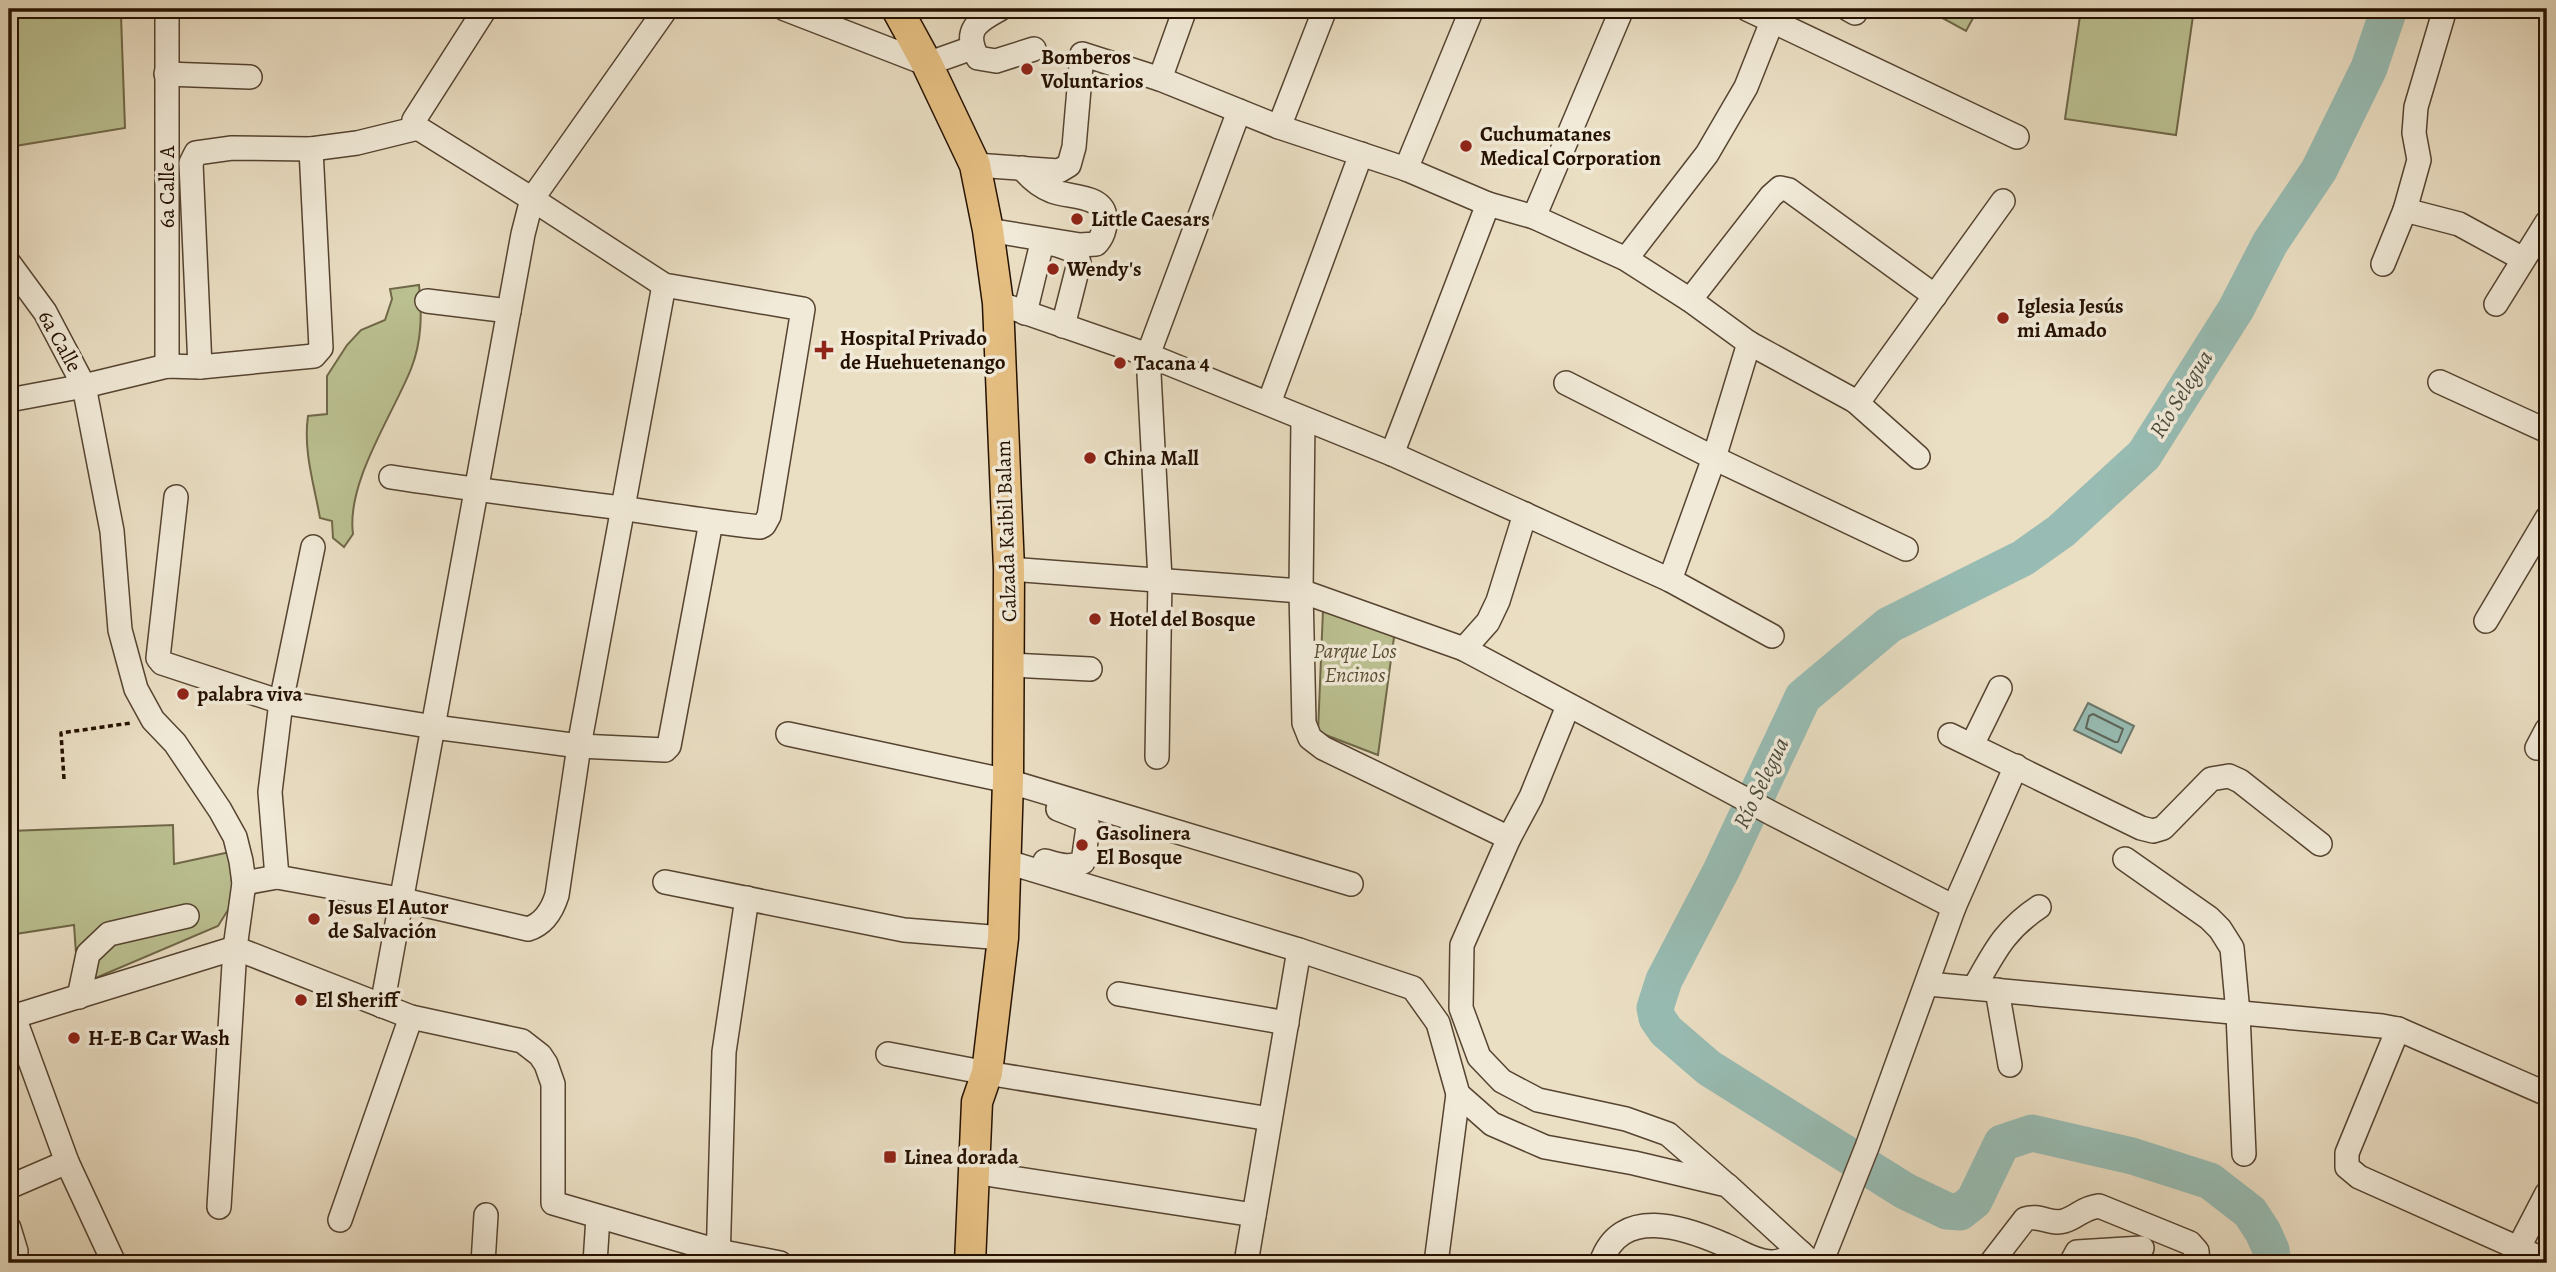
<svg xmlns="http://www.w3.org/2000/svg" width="2556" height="1272" font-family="Alegreya,serif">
	<rect width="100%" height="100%" fill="#eadec3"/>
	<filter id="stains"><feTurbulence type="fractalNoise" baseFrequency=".00286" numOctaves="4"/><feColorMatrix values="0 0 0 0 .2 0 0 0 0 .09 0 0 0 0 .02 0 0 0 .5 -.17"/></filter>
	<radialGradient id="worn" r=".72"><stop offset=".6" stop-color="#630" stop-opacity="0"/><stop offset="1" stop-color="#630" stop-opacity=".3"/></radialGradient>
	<g fill="#bbc091" stroke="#706848" stroke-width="2">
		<polygon points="9,9 112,9 113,16 121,16 125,128 9,147"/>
		<polygon points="1926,9 1978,9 1966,31"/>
		<polygon points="2081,9 2194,9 2176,135 2065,119"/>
		<path d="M419 285C422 314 422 341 411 369 392 416 346 483 353 534L344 547 333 538 332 521 320 518C314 484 303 451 308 416L327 414V376L347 345 361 330 385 320 392 299 390 289Z"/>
		<polygon points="1323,610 1395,630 1378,755 1318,732"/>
		<polygon points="173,825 174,864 230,852 233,902 218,926 98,977 78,981 74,925 9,935 9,831"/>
	</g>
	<polygon fill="#98bcb3" stroke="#6a786b" stroke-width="2" points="2088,703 2134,726 2121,753 2074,730"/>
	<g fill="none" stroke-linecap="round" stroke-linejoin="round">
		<polygon stroke="#5e665a" stroke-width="2" points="2093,714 2123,729 2118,742 2115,742 2086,728 2089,716"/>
		<polyline stroke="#98bcb3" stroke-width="37" points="2273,1263 2271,1250 2263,1232 2250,1212 2210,1181 2132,1156 2032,1133 2002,1143 1974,1201 1960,1212 1947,1211 1905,1191 1709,1068 1666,1031 1657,1018 1655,1008 1664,980 1721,871 1803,697 1889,625 2023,558 2061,531 2144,455 2236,309 2270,243 2319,170 2369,68 2389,9"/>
		<defs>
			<g id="minor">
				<polyline points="167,9 167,366"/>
				<polyline points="785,9 927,64 972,48"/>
				<path d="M1000 9C978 21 962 30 978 58L996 61 1034 49"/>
				<polyline points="1747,9 2017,137"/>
				<polyline points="1848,9 1855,13 1857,9"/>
				<polyline points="2445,9 2416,107 2414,133 2419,160 2405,210 2459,224 2523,259"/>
				<polyline points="166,74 250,77"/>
				<polyline points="1160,79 1185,9"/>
				<polyline points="1279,127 1325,9"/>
				<polyline points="975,165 1059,171 1069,165 1074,147 1082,54 1160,79 1279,127 1406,169 1488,204 1534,217 1626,259 1690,300 1749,343 1855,401 1918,457"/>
				<polyline points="1406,169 1472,9"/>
				<polyline points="1534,217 1622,9"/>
				<path d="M988 230 1080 245 1096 244C1102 238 1106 228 1105 219 1105 194 1069 198 1052 191 1039 186 1031 179 1022 168"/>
				<polyline points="1626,259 1707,154 1746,87 1773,19"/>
				<polyline points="9,263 45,312 84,386 112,531 120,630 136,689 153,720 175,743 220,810 235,837 241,861 244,883 235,948 219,1207"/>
				<polyline points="2383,264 2405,210"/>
				<polyline points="1690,300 1771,196 1780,188 1789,190 1935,296"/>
				<polyline points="427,301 509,311"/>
				<polyline points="998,303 1148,355 1392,454 1670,580 1772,636"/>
				<polyline points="2496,304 2547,222"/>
				<path d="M1025 313 1041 247 1045 243C1056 243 1066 248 1076 252L1079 263 1063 326"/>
				<polyline points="200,367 191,163 196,153 232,148 311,149 357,143 418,128"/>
				<polyline points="2440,382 2547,431"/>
				<polyline points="1566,383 1714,458 1906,549"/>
				<polyline points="9,400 84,386 167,366 200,367 314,356 321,348 311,149"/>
				<polyline points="1855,401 1862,397 2003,201"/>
				<polyline points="1269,403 1361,154"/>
				<polyline points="1303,419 1301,591 1304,723 1310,738 1323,748 1509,838"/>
				<polyline points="1392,454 1488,204"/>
				<path d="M391 477C468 489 544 498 621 508 667 515 713 522 760 527L764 525 769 516 803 309 664 285 532 199 418 128 414 120 485 9"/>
				<polyline points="176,497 158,658 162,663 281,702 434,727 579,746 665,750 669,746 711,522"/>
				<polyline points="1009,569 1301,591 1464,649 1773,814 1954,907"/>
				<polyline points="1670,580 1714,458 1749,343"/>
				<polyline points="2486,621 2547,518"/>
				<polyline points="1464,649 1488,622 1498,601 1525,514"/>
				<polyline points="1009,665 1090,669"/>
				<polyline points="1568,706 1531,797 1509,838 1462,945 1461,1008 1479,1057 1502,1081 1538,1100 1626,1119 1668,1134 1723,1182"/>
				<polyline points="788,734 1008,781 1351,884"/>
				<polyline points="1950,735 2141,828 2153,831 2163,828 2211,779 2229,776 2240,781 2320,844"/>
				<polyline points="1972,745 2000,688"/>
				<polyline points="2537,748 2547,729"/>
				<polyline points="1157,757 1160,579 1148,355 1239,111"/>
				<polyline points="2125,859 2209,918 2220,929 2232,948 2238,1013 2244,1154"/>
				<polyline points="1004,861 1299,950 1413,988 1438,1023 1458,1094 1492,1124 1545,1147 1634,1163 1727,1185 1812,1263"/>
				<path d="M1045 861C1059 865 1070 869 1083 862L1088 827 1086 820 1058 809"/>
				<polyline points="277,877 270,792 281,702 313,547"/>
				<polyline points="665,882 904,930 1003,938"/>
				<path d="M244 883 277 877 399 899 528 929C544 924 552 911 557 895L579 746 664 285"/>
				<polyline points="1928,984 2382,1026 2398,1029 2547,1094"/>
				<path d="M1974 988C1994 953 2004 930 2039 907"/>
				<polyline points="1997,990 2010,1065"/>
				<polyline points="1119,994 1287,1023"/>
				<polyline points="79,997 88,954 109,934 187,916"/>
				<polyline points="382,1006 523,234 532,199 666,9"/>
				<polyline points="14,1017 67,1162 114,1263"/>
				<polyline points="9,1018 235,948 411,1017 522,1041 540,1055 546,1064 553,1084 553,1203 718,1251 780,1263"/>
				<polyline points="2398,1029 2347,1153 2347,1167 2359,1177 2547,1261"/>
				<polyline points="888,1054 987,1073 1270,1119"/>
				<polyline points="992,1175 1254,1215"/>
				<polyline points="9,1187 67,1162"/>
				<polyline points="340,1220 411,1017"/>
				<polyline points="9,1228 16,1251 15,1263"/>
				<polyline points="2519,1247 2547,1193"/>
				<polyline points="483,1263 486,1215"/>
				<polyline points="595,1263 598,1217"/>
				<polyline points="718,1263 724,1052 747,898"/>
				<polyline points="1246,1263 1299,950"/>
				<polyline points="1436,1263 1458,1094"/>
				<path d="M1601 1263C1620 1205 1684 1227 1725 1245 1740 1251 1753 1261 1770 1262 1780 1263 1792 1256 1801 1253"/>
				<polyline points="1821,1263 1867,1147 1954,907 2016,766"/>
				<path d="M1991 1263 2025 1219C2039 1214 2051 1225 2064 1221 2078 1217 2082 1208 2099 1206L2190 1243 2197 1251 2198 1263"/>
				<polyline points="2071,1263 2077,1252 2142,1248"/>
			</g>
			<polyline id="major" points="897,9 927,64 975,165 988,230 998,303 1009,569 1008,781 1003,938 987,1073 977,1102 970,1263"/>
		</defs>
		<use href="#minor" stroke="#564431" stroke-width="26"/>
		<use href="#major" stroke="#251100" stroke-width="33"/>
		<polyline stroke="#251100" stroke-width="3.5" stroke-dasharray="5 3.5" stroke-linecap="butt" points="64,779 61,733 131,723"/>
		<use href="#minor" stroke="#f1ead8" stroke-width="23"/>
		<use href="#major" stroke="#e5bf82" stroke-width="30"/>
	</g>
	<g fill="#8f2418" stroke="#f1ead8" stroke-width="2.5">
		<circle cx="1027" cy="69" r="7"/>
		<circle cx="1466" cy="146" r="7"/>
		<circle cx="1077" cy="219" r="7"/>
		<circle cx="1053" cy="269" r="7"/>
		<circle cx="2003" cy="318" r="7"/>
		<path d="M820.5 339.5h7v7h7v7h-7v7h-7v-7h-7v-7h7z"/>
		<circle cx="1120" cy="363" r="7"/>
		<circle cx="1090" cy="458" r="7"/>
		<circle cx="1095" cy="619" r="7"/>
		<circle cx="183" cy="694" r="7"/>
		<circle cx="1082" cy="845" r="7"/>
		<circle cx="314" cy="919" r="7"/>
		<circle cx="301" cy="1000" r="7"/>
		<circle cx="74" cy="1038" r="7"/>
		<rect x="883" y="1150" width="14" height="14" rx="3.5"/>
	</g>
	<g text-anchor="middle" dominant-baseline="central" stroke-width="7" stroke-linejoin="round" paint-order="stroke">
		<g font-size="21" font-weight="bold" fill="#251100" stroke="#f1ead8" text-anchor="start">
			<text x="1041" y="57">Bomberos<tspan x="1041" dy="24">Voluntarios</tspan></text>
			<text x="1480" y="134">Cuchumatanes<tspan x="1480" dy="24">Medical Corporation</tspan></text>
			<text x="1091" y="219">Little Caesars</text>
			<text x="1067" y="269">Wendy's</text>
			<text x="2017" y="306">Iglesia Jesús<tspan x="2017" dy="24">mi Amado</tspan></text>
			<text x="840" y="338">Hospital Privado<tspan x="840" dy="24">de Huehuetenango</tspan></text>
			<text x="1134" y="363">Tacana 4</text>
			<text x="1104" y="458">China Mall</text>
			<text x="1109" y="619">Hotel del Bosque</text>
			<text x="197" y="694">palabra viva</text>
			<text x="1096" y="833">Gasolinera<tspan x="1096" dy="24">El Bosque</tspan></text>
			<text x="328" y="907">Jesus El Autor<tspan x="328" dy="24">de Salvación</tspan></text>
			<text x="315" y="1000">El Sheriff</text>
			<text x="88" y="1038">H-E-B Car Wash</text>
			<text x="904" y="1157">Linea dorada</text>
		</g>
		<g font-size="21" fill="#251100" stroke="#f1ead8">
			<text transform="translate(167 187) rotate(-90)">6a Calle A</text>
			<text transform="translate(60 341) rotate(61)">6a Calle</text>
			<text transform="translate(1006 531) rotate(-92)">Calzada Kaibil Balam</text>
		</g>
		<g font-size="21" font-style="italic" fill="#5a4e33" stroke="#f1ead8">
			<text x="1355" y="651">Parque Los<tspan x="1355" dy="24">Encinos</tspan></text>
		</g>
		<g font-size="23" font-style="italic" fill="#4d4d3f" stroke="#f1ead8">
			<text transform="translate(2181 394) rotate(-58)">Río Selegua</text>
			<text transform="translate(1761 783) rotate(-64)">Río Selegua</text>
		</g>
	</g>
	<rect width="2556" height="1272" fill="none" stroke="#eadec3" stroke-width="35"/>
	<rect x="10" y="10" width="2535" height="1251" fill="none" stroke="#251100" stroke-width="3.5"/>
	<rect x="18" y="18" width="2521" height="1237" fill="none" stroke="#251100" stroke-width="2"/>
	<rect width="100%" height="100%" filter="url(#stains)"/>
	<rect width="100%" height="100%" fill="url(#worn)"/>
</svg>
